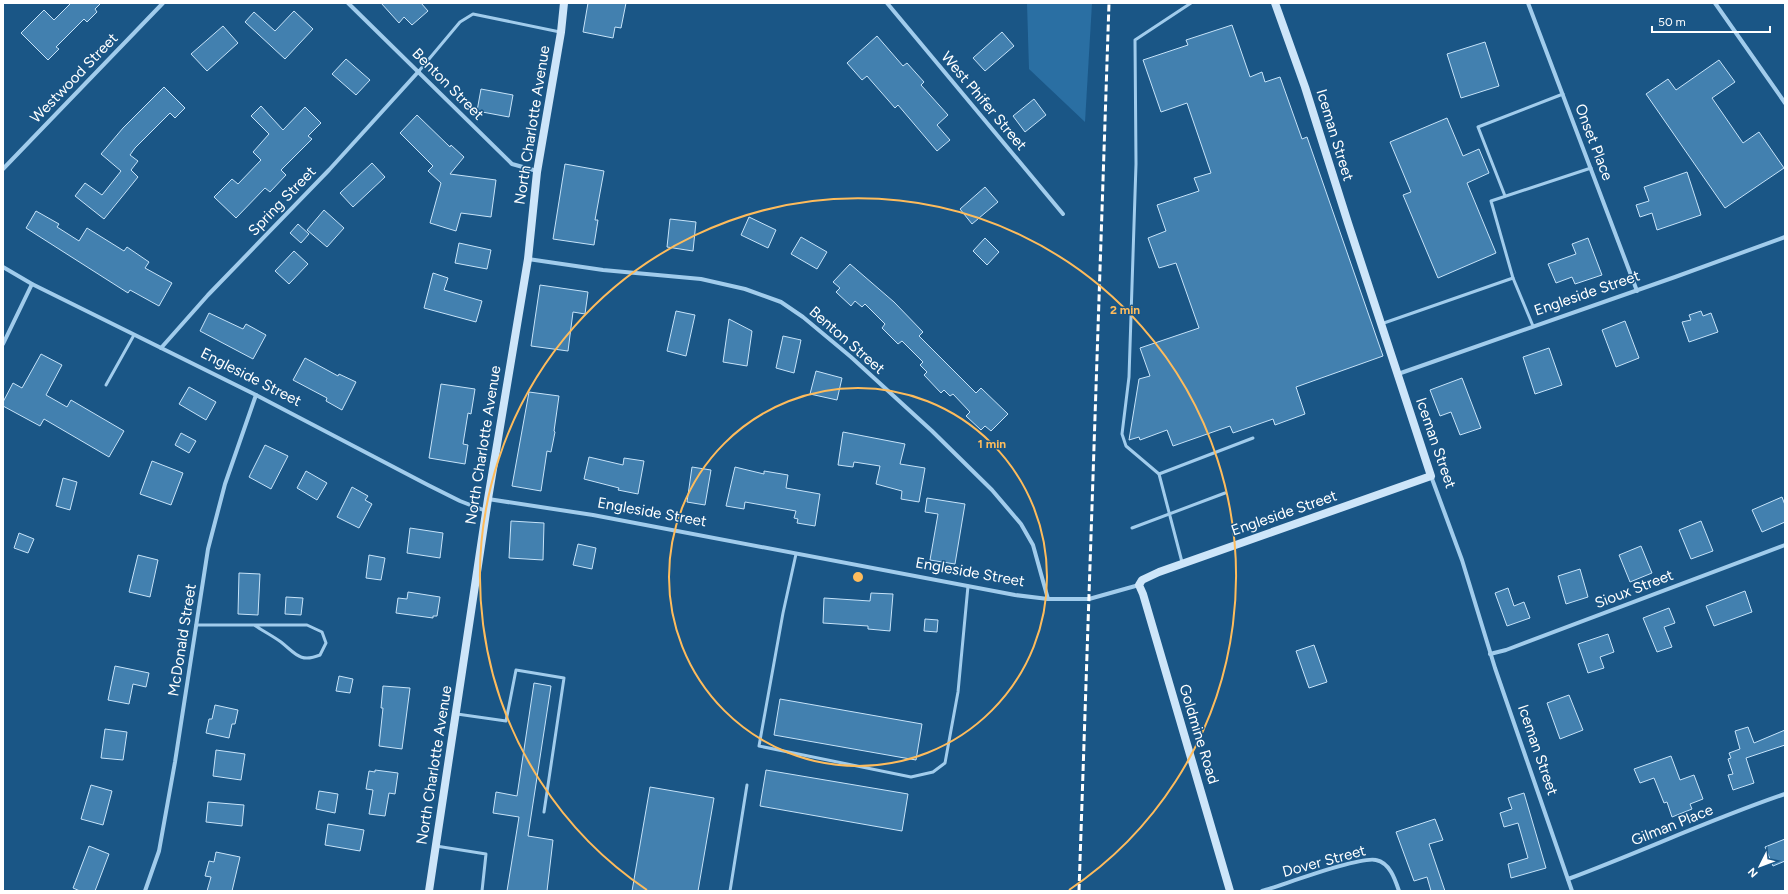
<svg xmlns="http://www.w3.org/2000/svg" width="1788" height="894" font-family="Figtree,sans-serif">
	<rect width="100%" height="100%" fill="#1a5686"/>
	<polygon fill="#2a6fa3" points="1027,3 1092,3 1085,122 1029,69"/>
	<g fill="#4280af" stroke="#c6e3f9">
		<polygon points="71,3 101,3 95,9 97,12 87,22 84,19 56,47 59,49 48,60 21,33 44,10 54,20"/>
		<polygon points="381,3 421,3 428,11 412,25 404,17 399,23"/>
		<polygon points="588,3 626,3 621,28 615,27 613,38 583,32"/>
		<polygon points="294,11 313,29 285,59 245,22 254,12 275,31"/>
		<polygon points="1232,25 1250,77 1262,72 1265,82 1280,77 1302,139 1307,137 1383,356 1296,387 1305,414 1275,425 1273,419 1233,433 1230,426 1173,446 1167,430 1140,440 1139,437 1129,440 1139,379 1150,376 1140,348 1199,328 1176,263 1159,268 1148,238 1166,231 1157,205 1199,191 1194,178 1211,173 1187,103 1161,112 1143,60 1188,45 1186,40"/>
		<polygon points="223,26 238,43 207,71 191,54"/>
		<polygon points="1002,32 1014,46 985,71 973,58"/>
		<polygon points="877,36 903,66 907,63 924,82 921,85 948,115 937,125 950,140 937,151 898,105 895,108 867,76 862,80 847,63"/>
		<polygon points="1485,42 1499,86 1461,98 1447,54"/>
		<polygon points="346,59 370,80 356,95 332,74"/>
		<polygon points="1719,60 1735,82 1712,98 1743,143 1759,132 1784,168 1725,208 1646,94 1668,79 1676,90"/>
		<polygon points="164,87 185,108 175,118 170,113 135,148 130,155 138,161 131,170 138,177 104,219 75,196 85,183 102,195 121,171 101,154 123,128"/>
		<polygon points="481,89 513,95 509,117 477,111"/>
		<polygon points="1034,99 1046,115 1025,132 1013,116"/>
		<polygon points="261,106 283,130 305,107 321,123 308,136 312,139 281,170 286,175 270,192 265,188 236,218 214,197 232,179 238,184 261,160 253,152 269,134 251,116"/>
		<polygon points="417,115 450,147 451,145 464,157 450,174 496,180 491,217 461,213 456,231 430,223 441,183 428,171 433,166 400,133"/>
		<polygon points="1447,118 1463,156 1479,149 1489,173 1467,183 1496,253 1438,278 1403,195 1411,192 1390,142"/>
		<polygon points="372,163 385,177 353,207 340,193"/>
		<polygon points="565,164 604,171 595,220 598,220 594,245 553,239"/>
		<polygon points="1687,172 1701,215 1657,230 1652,213 1640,217 1636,205 1649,201 1644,187"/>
		<polygon points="985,187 998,202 972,224 960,209"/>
		<polygon points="324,210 344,228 327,247 307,230"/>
		<polygon points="36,211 59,224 57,227 79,241 87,228 124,251 127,247 149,262 145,268 172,283 159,306 130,290 128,293 26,228"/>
		<polygon points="749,217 776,230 768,248 741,235"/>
		<polygon points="670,219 696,222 693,251 667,247"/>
		<polygon points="298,224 309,234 301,243 290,233"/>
		<polygon points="801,237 827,252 817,269 791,254"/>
		<polygon points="985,238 999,252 987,265 973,251"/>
		<polygon points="1588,238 1602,275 1575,284 1572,277 1556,283 1548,264 1576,254 1572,244"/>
		<polygon points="459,243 491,250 487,269 455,263"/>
		<polygon points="294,251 308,264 289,284 275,271"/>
		<polygon points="850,264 894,302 923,332 919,336 976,393 981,388 1008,414 991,431 985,426 981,430 966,416 970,412 953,394 950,396 944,390 941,393 924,375 927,372 920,365 923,362 902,341 898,344 882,328 885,324 865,304 862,307 855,301 851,306 836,292 840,288 833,282"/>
		<polygon points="433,273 448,278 444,290 482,301 476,322 424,308"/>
		<polygon points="540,285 588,292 585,314 573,312 568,351 531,346"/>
		<polygon points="676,311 695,315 686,356 667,351"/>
		<polygon points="1701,311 1703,316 1711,313 1718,332 1689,342 1682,322 1691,320 1689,315"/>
		<polygon points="209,313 243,329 246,324 266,335 253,359 200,331"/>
		<polygon points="729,319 752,331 747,366 723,362"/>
		<polygon points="1625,321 1639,358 1616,367 1602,330"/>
		<polygon points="783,336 801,340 794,373 776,368"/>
		<polygon points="1549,348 1562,385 1535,394 1523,357"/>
		<polygon points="41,354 62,365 46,395 67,407 71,400 124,431 109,457 44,419 40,426 3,406 3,402 13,383 22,388"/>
		<polygon points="305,358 338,376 339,374 356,382 342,410 326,401 327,398 293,380"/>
		<polygon points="816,371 842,378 837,400 810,394"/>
		<polygon points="1462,378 1481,428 1460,435 1451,412 1440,416 1430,390"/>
		<polygon points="441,384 475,389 471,414 468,413 463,444 468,445 465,464 429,458"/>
		<polygon points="189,387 216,402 206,420 179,404"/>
		<polygon points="529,392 559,396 554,431 555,432 551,452 547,451 541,491 512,486"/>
		<polygon points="843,432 905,444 900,464 925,468 919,502 901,499 902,491 876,484 880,466 854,462 853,467 838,465"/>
		<polygon points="181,433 196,441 189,453 175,445"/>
		<polygon points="265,445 288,456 271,489 249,477"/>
		<polygon points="589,457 623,465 624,458 644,461 638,494 618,490 619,488 584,479"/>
		<polygon points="152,461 183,473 171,505 140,494"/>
		<polygon points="692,467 711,470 705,505 687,502"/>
		<polygon points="735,467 764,474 764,471 788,475 786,488 820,494 815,526 797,523 798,519 794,518 796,511 745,502 744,509 726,506"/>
		<polygon points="306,471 327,483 317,500 297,488"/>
		<polygon points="63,478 77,482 70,510 56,506"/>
		<polygon points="352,487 368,496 365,500 372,504 359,528 337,517"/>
		<polygon points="1782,497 1785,505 1785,522 1762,532 1752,510"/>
		<polygon points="927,498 965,504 955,564 930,560 938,514 925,512"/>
		<polygon points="511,521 544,523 543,560 509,558"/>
		<polygon points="1701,521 1713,551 1691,559 1679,530"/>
		<polygon points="410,528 443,533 440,558 407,553"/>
		<polygon points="19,533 34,539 28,553 14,548"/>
		<polygon points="578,544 596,548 592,569 573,565"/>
		<polygon points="1641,546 1652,573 1630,582 1619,555"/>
		<polygon points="138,555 158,560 150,597 129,592"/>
		<polygon points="369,555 385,558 381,580 366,578"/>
		<polygon points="1580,569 1588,597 1566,604 1558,576"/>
		<polygon points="239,573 260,574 258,615 238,614"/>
		<polygon points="1508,588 1514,606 1524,602 1530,618 1507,626 1495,593"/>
		<polygon points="1745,591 1752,612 1714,626 1706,606"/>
		<polygon points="408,592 440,597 437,616 433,616 433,618 396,613 398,598 407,599"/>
		<polygon points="871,593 893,594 890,631 868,629 868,626 823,623 824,598 870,601"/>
		<polygon points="286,597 303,598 301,615 285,614"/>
		<polygon points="1669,608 1675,623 1664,627 1672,647 1657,652 1643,618"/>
		<polygon points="925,619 938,620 937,632 924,631"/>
		<polygon points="1608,634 1614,652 1600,657 1604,668 1588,673 1578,644"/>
		<polygon points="1314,645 1327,682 1309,688 1296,651"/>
		<polygon points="115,666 149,673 146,687 133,684 129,704 108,700"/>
		<polygon points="339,676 353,679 350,693 336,691"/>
		<polygon points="534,683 551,686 528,836 553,840 547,891 507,891 519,817 493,813 496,792 517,796"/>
		<polygon points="383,686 410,688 402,749 379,746 383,708 381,708"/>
		<polygon points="1569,695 1583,730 1560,739 1547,703"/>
		<polygon points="780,699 922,724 916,760 774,735"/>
		<polygon points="215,705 238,710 235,724 232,724 229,738 206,733 209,719 212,719"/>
		<polygon points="1748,727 1754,743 1785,730 1785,745 1746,758 1754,783 1733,790 1728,775 1733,774 1728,759 1731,758 1729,753 1740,749 1735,731"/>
		<polygon points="105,729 127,732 123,760 101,758"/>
		<polygon points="216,750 245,754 241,780 213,776"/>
		<polygon points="1671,756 1680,780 1694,775 1703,799 1690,804 1692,809 1672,817 1667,802 1664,803 1654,778 1640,783 1634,769"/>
		<polygon points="375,770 398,773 395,794 389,793 385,816 369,814 373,790 366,789 369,771 375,772"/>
		<polygon points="766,770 908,794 902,831 760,806"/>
		<polygon points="91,785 112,791 103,825 81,819"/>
		<polygon points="650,787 714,798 698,891 632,891"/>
		<polygon points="319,791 338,794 335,813 316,809"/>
		<polygon points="1524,793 1546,868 1511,878 1508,864 1528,858 1518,823 1504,827 1500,813 1512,809 1508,798"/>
		<polygon points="208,802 244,805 242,826 206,822"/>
		<polygon points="1435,819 1443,840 1429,844 1445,891 1431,891 1427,877 1414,881 1396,832"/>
		<polygon points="328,824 364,830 360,851 325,845"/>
		<polygon points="1785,839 1785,861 1773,866 1765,847"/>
		<polygon points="89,846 109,854 95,891 80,891 73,888"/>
		<polygon points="216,852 240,857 232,891 207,891 211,877 205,876 209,861 214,862"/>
	</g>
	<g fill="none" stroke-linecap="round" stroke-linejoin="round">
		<g stroke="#a1ccec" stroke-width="3">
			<polyline points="419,71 460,22 473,14 560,32"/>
			<polyline points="1505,196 1478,127 1563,94"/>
			<polyline points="1513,278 1491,201 1591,168"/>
			<polyline points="1381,324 1513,278 1533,326"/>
			<polyline points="106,385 134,335"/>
			<polyline points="1159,474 1253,438"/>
			<polyline points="1132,528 1225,493"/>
			<polyline points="796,554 783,613 759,746 911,777 933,772 945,763 958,692 968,586"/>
			<polyline points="1182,562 1159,474 1126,446 1122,434 1129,377 1136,164 1135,40 1191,3"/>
			<path d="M196 625H307L322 632 326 643 320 655C300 663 296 654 281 642 273 636 263 631 254 625"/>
			<polyline points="457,714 506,721 516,670 564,678 544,812"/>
			<polyline points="436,846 486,854 482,891"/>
			<polyline points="730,891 747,785"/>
		</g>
		<g stroke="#a1ccec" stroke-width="4">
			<polyline points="348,3 512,164 537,171"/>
			<polyline points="887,3 1063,214"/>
			<polyline points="1528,3 1637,291"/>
			<polyline points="1715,3 1785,103"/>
			<polyline points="3,169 163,3"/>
			<polyline points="528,259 603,270 701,279 745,289 781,302 803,317 851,357 932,431 992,490 1021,524 1033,545 1048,599"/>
			<polyline points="3,267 32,284 256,395 428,485 460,501 486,511"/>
			<polyline points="3,344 32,284"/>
			<polyline points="161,348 208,295 329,170 419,71"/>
			<polyline points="1398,374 1675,277 1785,237"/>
			<polyline points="1431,476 1462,560 1495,668 1572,891"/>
			<polyline points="488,499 593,515 1015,595 1048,599 1089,599 1139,585"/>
			<polyline points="1490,654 1506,650 1785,545"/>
			<path d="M1568 879C1641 852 1711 819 1785 794"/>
			<polyline points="145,891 159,851 175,762 208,549 225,484 256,395"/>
			<path d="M1262 891C1283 885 1360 856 1376 860 1390 863 1395 879 1399 891"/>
		</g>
		<g stroke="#cde5f9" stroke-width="8">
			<polyline points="429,891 488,499 528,259 537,172 561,32 564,3"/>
			<polyline points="1230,891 1143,594 1139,585 1142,580 1159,572 1431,476 1348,223 1305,87 1275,3"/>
		</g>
		<polyline stroke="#fff" stroke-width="3" stroke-dasharray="7 3" stroke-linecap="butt" points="1079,891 1109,3"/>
	</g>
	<g fill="none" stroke="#febc5c" stroke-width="2">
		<circle cx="858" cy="577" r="189"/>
		<path d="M647 890A378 378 0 1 1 1069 890"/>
	</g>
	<g text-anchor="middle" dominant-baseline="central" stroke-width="3" stroke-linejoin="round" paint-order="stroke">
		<g font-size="15" fill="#fff" stroke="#1a5686">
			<text transform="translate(74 78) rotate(-46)">Westwood Street</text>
			<text transform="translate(448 84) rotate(45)">Benton Street</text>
			<text transform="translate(984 101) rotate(50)">West Phifer Street</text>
			<text transform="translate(532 125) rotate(-81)">North Charlotte Avenue</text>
			<text transform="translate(1335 135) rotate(73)">Iceman Street</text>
			<text transform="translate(1594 142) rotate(69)">Onset Place</text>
			<text transform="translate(282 201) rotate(-46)">Spring Street</text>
			<text transform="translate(1587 293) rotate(-19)">Engleside Street</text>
			<text transform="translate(847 340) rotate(41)">Benton Street</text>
			<text transform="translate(251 377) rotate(27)">Engleside Street</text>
			<text transform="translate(1436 443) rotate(71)">Iceman Street</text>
			<text transform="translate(483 445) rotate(-81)">North Charlotte Avenue</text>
			<text transform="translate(652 512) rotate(10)">Engleside Street</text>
			<text transform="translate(1284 513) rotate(-19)">Engleside Street</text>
			<text transform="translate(970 572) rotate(10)">Engleside Street</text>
			<text transform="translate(1634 589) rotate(-21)">Sioux Street</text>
			<text transform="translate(182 640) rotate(-81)">McDonald Street</text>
			<text transform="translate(1199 734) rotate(73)">Goldmine Road</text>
			<text transform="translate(1538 750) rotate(71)">Iceman Street</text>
			<text transform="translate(434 765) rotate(-81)">North Charlotte Avenue</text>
			<text transform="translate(1672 825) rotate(-22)">Gilman Place</text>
			<text transform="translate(1324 861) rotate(-15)">Dover Street</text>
		</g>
	</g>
	<circle cx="858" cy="577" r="6" fill="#febc5c" stroke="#1a5686" stroke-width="2"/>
	<g font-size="12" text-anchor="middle" font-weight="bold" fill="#febc5c" stroke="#1a5686" stroke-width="3" stroke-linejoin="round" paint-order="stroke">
		<text x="1125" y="314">2 min</text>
		<text x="992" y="448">1 min</text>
	</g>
	<rect width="1788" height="894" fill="none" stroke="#ffffff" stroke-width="8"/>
	<g transform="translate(1760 866) rotate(228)" stroke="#1a5686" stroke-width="3" paint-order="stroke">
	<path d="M0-3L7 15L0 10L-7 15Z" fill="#ffffff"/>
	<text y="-6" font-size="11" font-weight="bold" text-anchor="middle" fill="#ffffff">N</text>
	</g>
	<path d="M1652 26v6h118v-6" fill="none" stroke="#ffffff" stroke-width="2"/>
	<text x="1658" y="26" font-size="12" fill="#ffffff" stroke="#1a5686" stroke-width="3" paint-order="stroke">50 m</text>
</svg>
